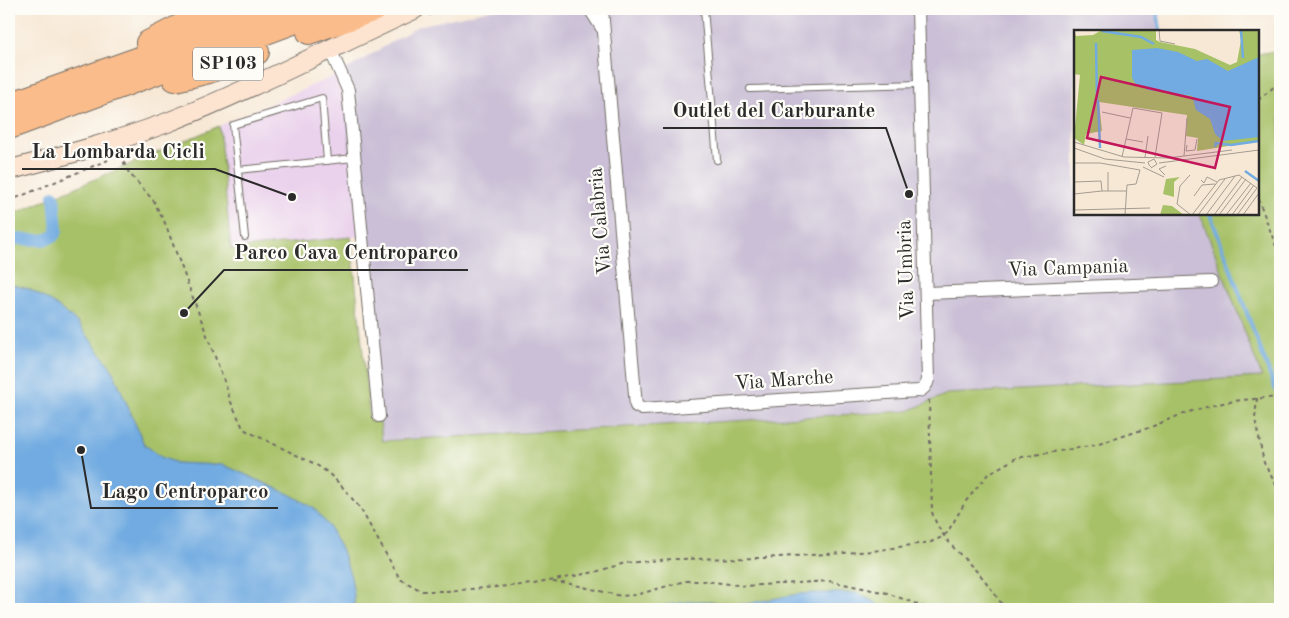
<svg xmlns="http://www.w3.org/2000/svg" width="1289" height="618" font-family="'Old Standard TT',serif">
	<rect width="100%" height="100%" fill="#fdfcf7"/>
	<filter id="ink" filterUnits="userSpaceOnUse"><feTurbulence type="fractalNoise" baseFrequency=".02" numOctaves="2"/><feDisplacementMap in="SourceGraphic" scale="10" xChannelSelector="R" yChannelSelector="G"/><feConvolveMatrix kernelMatrix="1 2 1 2 8 2 1 2 1" color-interpolation-filters="sRGB"/></filter>
	<filter id="wash" filterUnits="userSpaceOnUse"><feTurbulence type="fractalNoise" baseFrequency=".0096" numOctaves="4" result="noise"/><feDisplacementMap in="SourceGraphic" scale="20" xChannelSelector="R" yChannelSelector="G"/><feGaussianBlur stdDeviation="1.12" result="paint"/><feColorMatrix in="noise" values="0 0 0 0 0 0 0 0 0 0 0 0 0 0 0 0 0 1.4 0 .05"/><feComposite in="paint" operator="in"/></filter>
	<g filter="url(#wash)">
		<rect width="100%" height="100%" fill="#f7e8d5"/>
		<polygon fill="#ead1ec" points="341,73 362,236 231,249 219,126"/>
		<polygon fill="#cabfd6" points="495,9 1155,9 1158,31 1075,31 1075,214 1200,214 1263,377 947,394 908,411 382,441 341,73 418,26"/>
		<polygon fill="#a7c167" stroke="#697649" points="1280,50 1280,609 9,609 9,215 23,210 219,126 231,249 351,237 370,422 380,421 382,441 908,411 947,394 1262,377 1200,214 1258,214 1258,54"/>
		<g fill="#71abe1" stroke="#4e6b86">
			<polygon points="9,284 29,289 53,303 78,323 112,369 144,444 161,457 177,463 224,465 289,494 314,508 329,526 342,551 351,577 354,595 354,609 9,609"/>
			<polygon points="813,593 857,593 887,609 638,609 693,601 745,604 798,594"/>
		</g>
		<g fill="none" stroke-linecap="round" stroke-linejoin="round">
			<g stroke="#71abe1" stroke-width="4">
				<polyline points="1157,9 1160,31"/>
				<polyline points="1210,214 1276,391"/>
				<polyline points="1280,403 1280,405"/>
			</g>
			<polyline stroke="#71abe1" stroke-width="12" points="9,239 43,240 53,237 57,231 54,196"/>
		</g>
	</g>
	<g filter="url(#ink)">
		<g fill="none" stroke-linecap="round" stroke-linejoin="round">
			<defs>
				<g id="lane">
					<polyline points="704,9 717,160"/>
					<polyline points="750,89 920,84"/>
					<polyline points="238,170 354,158"/>
					<polyline points="245,237 233,125 322,98 327,161"/>
				</g>
				<g id="street">
					<polyline points="590,9 602,28"/>
					<path d="M602 9 636 406 642 409 918 391C923 390 927 385 928 380L918 9"/>
					<polyline points="330,49 348,90 379,416"/>
					<polyline points="927,293 1211,282"/>
				</g>
				<path id="secondary" d="M9 170C62 156 115 142 166 123 251 90 332 47 415 9"/>
				<g id="highway">
					<polyline points="309,32 375,9"/>
					<polyline points="148,43 183,25 226,9"/>
					<polyline points="175,79 209,71 257,52"/>
					<polyline points="9,105 281,9"/>
					<polyline points="9,127 328,9"/>
				</g>
			</defs>
			<use href="#lane" stroke="#726d66" stroke-width="8"/>
			<use href="#street" stroke="#726d66" stroke-width="14"/>
			<use href="#secondary" stroke="#726d66" stroke-width="21"/>
			<use href="#highway" stroke="#726d66" stroke-width="26"/>
			<g stroke="#726d66" stroke-width="2" stroke-dasharray="4 4" stroke-linecap="butt">
				<polyline points="429,15 445,9"/>
				<polyline points="1258,100 1280,82"/>
				<polyline points="120,155 129,173 153,200 165,223 226,386 230,400 243,428 247,431 315,464 327,472 340,484 360,508 400,579 422,591 446,591 534,584 595,572 625,563 672,559 763,558 873,551 931,542 940,538 947,533 966,501 988,474 1016,458 1096,445 1151,427 1185,413 1217,404 1241,400 1280,397"/>
				<polyline points="1258,198 1280,257"/>
				<polyline points="9,201 108,160"/>
				<polyline points="1257,398 1255,419 1264,463 1280,492"/>
				<path d="M929 400 932 512C940 539 964 557 982 577 990 587 998 598 1005 609"/>
				<polyline points="553,582 571,584 621,596 636,595 685,581 705,581 746,586 829,581 887,593 930,609"/>
			</g>
			<use href="#lane" stroke="#fff" stroke-width="6"/>
			<use href="#street" stroke="#fff" stroke-width="12"/>
			<use href="#secondary" stroke="#fde4d1" stroke-width="19"/>
			<use href="#highway" stroke="#fabc8b" stroke-width="24"/>
		</g>
	</g>
	<g text-anchor="middle" dominant-baseline="central" stroke-width="4.5" stroke-linejoin="round" paint-order="stroke">
		<rect fill="#fdfcf7" stroke="#6a6a68" stroke-width="1" x="193" y="47.5" width="70" height="33" rx="4"/>
		<g font-size="19" font-weight="bold" fill="#2b2b2b">
			<text x="228" y="64">SP103</text>
		</g>
		<g font-size="20" fill="#2b2b2b" stroke="#fdfcf7">
			<text transform="translate(601 221) rotate(-95)">Via Calabria</text>
			<text transform="translate(1068 269) rotate(-2)">Via Campania</text>
			<text transform="translate(907 270) rotate(-92)">Via Umbria</text>
			<text transform="translate(784 381) rotate(-4)">Via Marche</text>
		</g>
	</g>
	<g transform="translate(1074 30)">
		<rect width="185" height="185" fill="#f7e8d5"/>
		<path d="M0 0 2 6 19 5 28 0H82V10L86 12 121 19 156 35 163 32 167 10 165 0H185V111L123 121 124 108 112 106 113 85 25 72 28 101 12 104 10 115 0 108 6 45 0 44ZM106 147 100 152V167L89 164 92 149ZM89 175 98 176 110 185H86Z" fill="#a7c167"/>
		<path d="M83 18 104 22 123 31 133 29 154 41 185 27V107L149 111 141 104 136 89 122 80 118 66 74 60 61 53 58 48V20Z" fill="#71abe1"/>
		<path fill="none" stroke="#71abe1" stroke-width="2.5" d="M167 0 169 28M28 1 67 7 80 14M22 13 23 69M24 70 26 118M141 117 142 113 157 115 185 111M171 141 185 151"/>
		<path fill="none" stroke="#a59c91" stroke-width="1" d="M85 0 86 11 101 14M28 82 56 88M52 109 69 112M0 112 50 127 94 128 158 120M113 115 112 121 121 120 123 109M0 118 31 129 71 133M110 126 113 88M48 127 59 78 88 83 81 127M71 127 74 106M0 133H26L66 140 62 154 53 155 51 185M85 133 185 120M69 137 90 147M77 138 83 134 80 129 74 132 75 135 78 138M34 142V161M91 145 85 139 92 136M116 145 106 156 103 174 117 185M127 150 130 153 133 147 143 152M0 152 27 151 28 161 0 164M28 161H52M120 166 128 155 141 154M1 180 76 178M118 185 145 150 165 145 183 158 163 185M124 185 151 149M132 185 161 146M140 185 168 147M145 185 172 149M152 185 177 153M158 185 180 155M169 185 185 163"/>
		<path fill="#c2185b" fill-opacity="0.15" stroke="#c2185b" stroke-width="2.5" d="M27 47 156 77 141 138 13 108Z"/>
		<rect width="185" height="185" fill="none" stroke="#2b2b2b" stroke-width="2.5"/>
	</g>
	<path fill="none" stroke="#2b2b2b" stroke-width="2" d="M909 194L886 128H663M292 197L215 169H22M184 313L224 270H468M81 450L91 508H278"/>
	<g fill="#2b2b2b" stroke="#fdfcf7" stroke-width="2">
		<circle cx="909" cy="194" r="5"/>
		<circle cx="292" cy="197" r="5"/>
		<circle cx="184" cy="313" r="5"/>
		<circle cx="81" cy="450" r="5"/>
	</g>
	<g font-size="21" text-anchor="middle" font-weight="bold" fill="#2b2b2b" stroke="#fdfcf7" stroke-width="4.5" stroke-linejoin="round" paint-order="stroke">
		<text x="774" y="117">Outlet del Carburante</text>
		<text x="118" y="158">La Lombarda Cicli</text>
		<text x="346" y="259">Parco Cava Centroparco</text>
		<text x="185" y="498">Lago Centroparco</text>
	</g>
	<rect width="1289" height="618" fill="none" stroke="#fdfcf7" stroke-width="30"/>
</svg>
